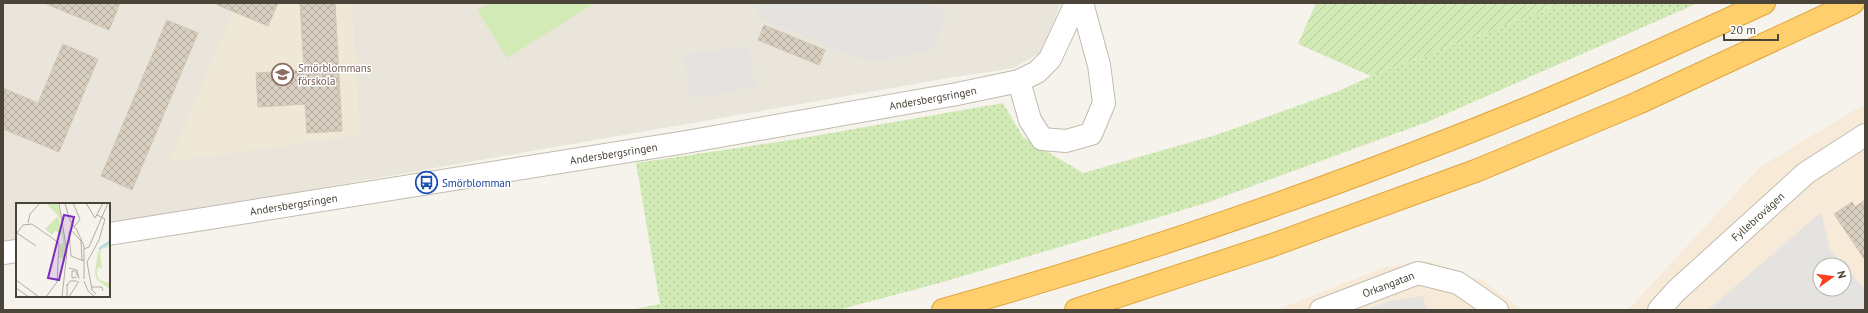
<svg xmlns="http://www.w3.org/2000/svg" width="1868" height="313" font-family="'PT Sans',sans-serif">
	<defs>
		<pattern id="grass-dots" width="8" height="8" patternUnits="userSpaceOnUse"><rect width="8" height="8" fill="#d2eab5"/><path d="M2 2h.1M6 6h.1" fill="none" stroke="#b6ca9c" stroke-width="1.8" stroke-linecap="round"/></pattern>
		<pattern id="garden-furrows" width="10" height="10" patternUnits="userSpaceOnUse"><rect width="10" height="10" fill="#d2eab5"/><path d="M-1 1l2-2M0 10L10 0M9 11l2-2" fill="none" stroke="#b6ca9c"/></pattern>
		<pattern id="building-cross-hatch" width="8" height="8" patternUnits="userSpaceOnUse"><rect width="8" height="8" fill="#d8cfc1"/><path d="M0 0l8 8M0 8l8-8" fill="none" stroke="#b1aa9e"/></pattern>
	</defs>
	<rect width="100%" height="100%" fill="#f6f3ec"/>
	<polygon fill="#eae5da" points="3,3 1061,3 1041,52 1014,68 949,78 109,225 109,204 17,204 17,241 3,244"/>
	<g fill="#f7ead8" fill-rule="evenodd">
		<path d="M1865 104V310H1628L1760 167ZM1820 265H1844V289H1820Z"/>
		<polygon points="1428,261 1484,281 1522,310 1276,310 1385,267"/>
	</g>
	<polygon fill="#efe8d6" points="237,3 352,3 360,135 169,162"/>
	<polygon fill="url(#grass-dots)" points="1565,3 1698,3 1430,121 1206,203 943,282 838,310 629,310 660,304 636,163 791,140 1003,103 1023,137 1083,173 1216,135 1339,91 1371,76"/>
	<polygon fill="url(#garden-furrows)" points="1316,3 1565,3 1371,76 1298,44"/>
	<polygon fill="#d2eab5" points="489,3 595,3 507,58 477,10"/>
	<g fill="#e5e3e0">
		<polygon points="756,3 927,3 948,12 933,50 868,62 758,17"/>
		<polygon points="748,46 756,87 691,98 683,55"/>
		<polygon points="1821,212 1830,249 1844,265 1820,265 1820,289 1844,289 1844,265 1865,290 1865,310 1708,310"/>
		<polygon points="1423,296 1427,310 1364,310 1389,301"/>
	</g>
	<g fill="url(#building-cross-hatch)" stroke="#d3c7b4">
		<polygon points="44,3 120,3 109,30"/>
		<polygon points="213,3 278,3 268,26"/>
		<polygon points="300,3 335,3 342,131 307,133 305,104 258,107 256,73 304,70"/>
		<polygon points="167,20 198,33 132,190 101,176"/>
		<polygon points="764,25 825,50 819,65 758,40"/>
		<polygon points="63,44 98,59 59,152 3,129 3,88 38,103"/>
		<polygon points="1865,200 1865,260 1834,214 1852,202 1855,207"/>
	</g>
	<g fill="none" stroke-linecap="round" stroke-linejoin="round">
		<defs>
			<g id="minor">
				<polyline points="1019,81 1030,120 1042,139 1066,141 1091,134 1104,103 1099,65 1082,3"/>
				<path id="s1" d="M109 234 686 142 957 94 1019 81 1037 72 1050 59 1076 3"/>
				<polyline points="3,253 17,251"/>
				<path id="s2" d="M1321 310 1418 273 1458 283 1497 310"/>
				<path id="s3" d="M1659 310 1676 291 1806 173 1865 135"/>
			</g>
			<g id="highway">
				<path d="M943 310C1119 261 1292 202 1461 135 1564 95 1664 49 1764 3"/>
				<polyline points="1076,310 1270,246 1478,170 1638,103 1853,3"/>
			</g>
		</defs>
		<use href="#minor" stroke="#c2bbae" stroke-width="24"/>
		<use href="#highway" stroke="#e0a43c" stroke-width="24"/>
		<use href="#minor" stroke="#fff" stroke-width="22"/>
		<use href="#highway" stroke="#ffcf6e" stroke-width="22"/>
	</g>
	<defs>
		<symbol id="school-ring" viewBox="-11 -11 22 22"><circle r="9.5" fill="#fff" stroke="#8d6e63" stroke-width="1.5"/><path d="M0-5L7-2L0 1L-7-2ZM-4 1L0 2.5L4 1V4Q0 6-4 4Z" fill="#8d6e63"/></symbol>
		<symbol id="bus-ring" viewBox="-11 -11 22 22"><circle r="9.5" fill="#fff" stroke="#1a4fb4" stroke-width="1.5"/><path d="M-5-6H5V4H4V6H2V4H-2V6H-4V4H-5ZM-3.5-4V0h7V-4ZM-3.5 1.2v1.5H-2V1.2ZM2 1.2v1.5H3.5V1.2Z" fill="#1a4fb4"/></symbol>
	</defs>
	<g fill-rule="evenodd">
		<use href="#school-ring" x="270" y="62" width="25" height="25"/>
		<use href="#bus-ring" x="414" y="170" width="25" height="25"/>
	</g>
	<g text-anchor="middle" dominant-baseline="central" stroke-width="3" stroke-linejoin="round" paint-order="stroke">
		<g font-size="11" fill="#785e54" stroke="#fff" text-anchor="start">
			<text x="298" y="68">Smörblommans<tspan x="298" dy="13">förskola</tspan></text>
		</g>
		<g font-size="11" fill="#4b4439" stroke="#fff">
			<text stroke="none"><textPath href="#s1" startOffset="835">Andersbergsringen</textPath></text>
			<text stroke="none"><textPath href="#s1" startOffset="511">Andersbergsringen</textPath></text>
			<text stroke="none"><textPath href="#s1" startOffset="187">Andersbergsringen</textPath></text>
			<text stroke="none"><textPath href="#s3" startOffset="136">Fyllebrovägen</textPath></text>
			<text stroke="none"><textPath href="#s2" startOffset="72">Orkangatan</textPath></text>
		</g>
		<g font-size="11" fill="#164399" stroke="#fff" text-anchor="start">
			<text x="442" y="183">Smörblomman</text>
		</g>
	</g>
	<g transform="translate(16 203)">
		<rect width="94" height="94" fill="#f6f3ec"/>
		<path d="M30 0H42L50 45 48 61V55H43L44 42 47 40 44 15Z" fill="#d2eab5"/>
		<path d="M94 38V44L87 45 84 49 86 66 82 64 81 70 83 77 93 80 94 86 81 77 79 70 82 49Z" fill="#d2eab5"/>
		<path d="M42 13 46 29 45 31 39 28 36 32 29 26Z" fill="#d2eab5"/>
		<path fill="none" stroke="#a9d4f2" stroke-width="2" d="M83 46 94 38"/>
		<path fill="none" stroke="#b2ada4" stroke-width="1" d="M43 0 51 49 46 94M49 0 53 15 59 25 58 23M57 0 64 16 59 23M70 0 79 15 87 0M12 20 14 11 24 0M57 25 53 29 55 53 68 58M60 25 68 43V76M55 27 65 38 66 58M1 30 20 43M0 31 7 22 16 21 43 40 41 79 30 94M68 46 73 44 92 0M53 65 61 67 63 76M61 74 56 75V68H59L62 73M0 77 23 94M68 78 72 88 79 94M51 81V94M51 83 54 78H61M76 84H86L87 88M0 85 13 94M80 91 76 87 71 59 83 37 89 16 81 12M53 94 63 78"/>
		<path fill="#7b2cbf" fill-opacity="0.15" stroke="#7b2cbf" stroke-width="2" d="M48 12 58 14 43 77 32 75Z"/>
		<rect width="94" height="94" fill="none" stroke="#4b4439" stroke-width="2"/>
	</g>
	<rect width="1868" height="313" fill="none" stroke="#4b4439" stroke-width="8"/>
	<g transform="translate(1832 277) rotate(76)"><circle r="19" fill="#ffffff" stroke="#b7b4b0"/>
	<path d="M0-3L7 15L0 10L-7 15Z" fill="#fc3f1d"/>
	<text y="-6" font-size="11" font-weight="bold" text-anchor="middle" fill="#4b4439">N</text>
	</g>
	<path d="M1724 34v6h54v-6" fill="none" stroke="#4b4439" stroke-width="2"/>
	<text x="1730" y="34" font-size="12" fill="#4b4439" stroke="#ffffff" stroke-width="3" paint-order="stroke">20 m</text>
</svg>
